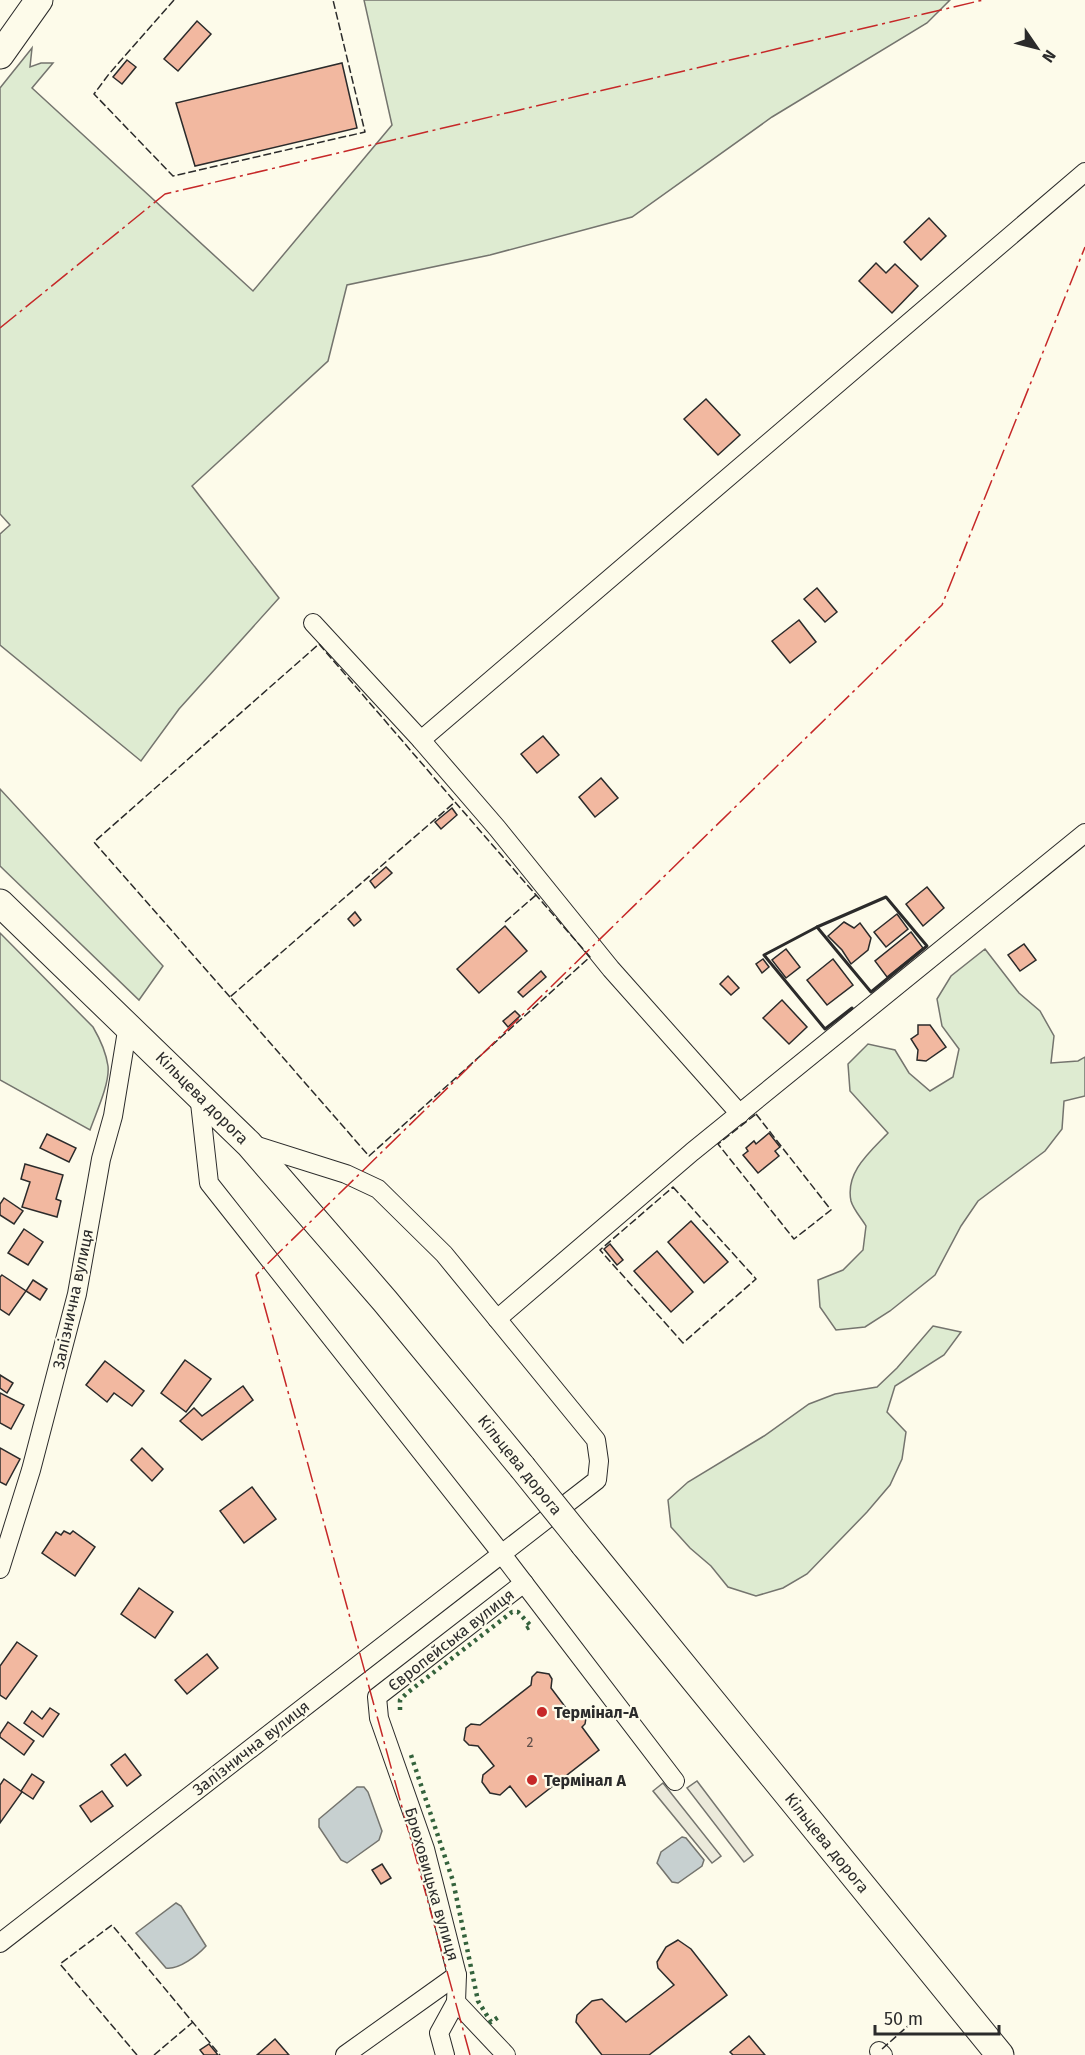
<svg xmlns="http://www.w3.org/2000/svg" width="1085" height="2055" font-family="'Fira Sans',sans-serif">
	<rect width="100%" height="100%" fill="#fdfbea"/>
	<g fill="#deebd1" stroke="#74746e" stroke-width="1.5">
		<polygon points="364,0 950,0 927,23 772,117 632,217 490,255 347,285 328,361 192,486 279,598 179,709 141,761 0,645 0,534 10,525 0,514 0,88 32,48 30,67 41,63 53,63 32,88 253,291 392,125"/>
		<polygon points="0,789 163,966 139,1000 0,866"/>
		<path d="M0 933 93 1027C100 1039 106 1052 108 1066 110 1083 96 1113 90 1130L0 1080Z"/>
		<path d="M985 949 1019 993 1040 1011 1054 1036 1051 1063 1078 1061 1085 1057V1096L1064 1101 1062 1129 1045 1151 978 1201 961 1226 935 1275 890 1311 865 1327 836 1330 820 1307 818 1280 843 1270 863 1250 866 1226C862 1219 853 1209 851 1201 845 1172 870 1152 888 1133L850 1091 848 1064 868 1044 895 1050 909 1073 930 1091 953 1077 959 1049 942 1026 937 999 951 976Z"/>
		<polygon points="933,1326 961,1332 944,1355 895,1386 887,1412 906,1432 902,1459 890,1485 867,1512 807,1574 783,1588 756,1596 728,1587 711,1566 690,1548 671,1527 668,1500 688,1482 764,1436 809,1404 835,1394 877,1387 897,1368"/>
	</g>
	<g fill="#eceadb" stroke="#74746e" stroke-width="1.5">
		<polygon points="697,1781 753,1855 744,1862 687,1788"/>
		<polygon points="663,1783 721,1856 712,1863 653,1791"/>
	</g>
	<g fill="#c7d0d0" stroke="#74746e" stroke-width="1.5">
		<polygon points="357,1787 364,1787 368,1792 382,1831 379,1840 347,1863 341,1860 319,1827 319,1819"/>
		<polygon points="682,1837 686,1838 704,1860 702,1866 678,1883 672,1882 657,1863 661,1852"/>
		<path d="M176 1903 181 1906 206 1946C198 1955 179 1970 166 1968L136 1933Z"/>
	</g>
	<g fill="#f2b8a0" stroke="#2b2b2b" stroke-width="1.5">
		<polygon points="197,21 211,34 178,71 164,59"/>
		<polygon points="127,60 136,67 122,84 113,77"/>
		<polygon points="342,63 357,128 195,166 176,103"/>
		<polygon points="929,218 946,236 921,260 904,242"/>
		<polygon points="876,263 886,273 895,264 918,286 892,313 859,281"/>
		<polygon points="706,399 740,435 718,455 684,419"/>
		<polygon points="817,588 837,612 825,622 804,599"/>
		<polygon points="799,620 816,642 790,663 772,641"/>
		<polygon points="543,736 559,755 537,773 521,754"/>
		<polygon points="601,778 618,798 595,817 579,797"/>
		<polygon points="452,808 457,815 441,829 435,822"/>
		<polygon points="386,867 392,873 375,888 370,881"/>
		<polygon points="927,887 944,908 923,926 906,904"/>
		<polygon points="355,912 361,920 354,926 348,919"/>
		<polygon points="897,914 908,929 886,947 874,932"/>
		<polygon points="844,922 854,928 860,923 871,938 868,950 851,964 842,950 828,936"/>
		<polygon points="505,926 527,951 479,993 457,969"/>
		<polygon points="911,932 923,948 887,977 875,961"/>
		<polygon points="1024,944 1036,960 1020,971 1008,955"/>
		<polygon points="786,949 800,967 786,978 772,960"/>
		<polygon points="763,959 769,967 762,973 756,964"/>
		<polygon points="833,959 853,985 827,1005 807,980"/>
		<polygon points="541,971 546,977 523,997 518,992"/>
		<polygon points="728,976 739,988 731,995 720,984"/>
		<polygon points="782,1000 807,1027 789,1044 763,1018"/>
		<polygon points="515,1011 520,1016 508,1027 503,1021"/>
		<polygon points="918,1025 930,1025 946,1047 926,1061 917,1060 918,1050 911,1039 918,1034"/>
		<polygon points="769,1133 780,1147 775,1151 779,1156 758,1173 743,1155 748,1151 746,1148 754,1141 756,1144"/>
		<polygon points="47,1134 76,1148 69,1162 40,1148"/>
		<polygon points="25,1164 63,1175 56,1199 61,1201 57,1217 22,1207 30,1182 21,1179"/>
		<polygon points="4,1198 23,1211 14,1224 0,1215 0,1204"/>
		<polygon points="691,1221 728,1262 704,1283 668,1242"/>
		<polygon points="24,1229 43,1242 28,1265 8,1253"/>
		<polygon points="610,1244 623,1260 617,1265 604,1249"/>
		<polygon points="657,1251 693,1292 671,1312 634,1271"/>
		<polygon points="2,1275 26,1291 9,1315 0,1309 0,1277"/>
		<polygon points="33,1280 47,1289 40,1300 26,1291"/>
		<polygon points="185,1360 211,1379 186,1412 161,1393"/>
		<polygon points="105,1361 144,1391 132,1406 114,1393 107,1402 86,1385"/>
		<polygon points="0,1375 13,1383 7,1393 0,1388"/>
		<polygon points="243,1386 253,1400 202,1440 180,1421 194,1408 202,1416"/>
		<polygon points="0,1393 24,1405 11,1429 0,1423"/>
		<polygon points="0,1448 20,1459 6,1485 0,1482"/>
		<polygon points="142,1448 163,1469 152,1481 131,1460"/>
		<polygon points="252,1487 276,1519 244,1543 220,1511"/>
		<polygon points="64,1531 70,1534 73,1531 95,1547 75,1576 42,1553 56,1532 61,1535"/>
		<polygon points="139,1588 173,1612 155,1638 121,1614"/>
		<polygon points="17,1642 37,1656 6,1699 0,1695 0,1666"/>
		<polygon points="207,1654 218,1668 187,1694 175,1680"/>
		<polygon points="537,1672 549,1674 552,1679 551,1688 569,1712 574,1709 581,1710 586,1718 585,1724 582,1727 599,1750 526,1807 510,1786 500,1795 490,1793 482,1782 483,1775 494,1766 478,1746 469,1745 464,1740 466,1728 471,1724 480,1725 531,1685 532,1677"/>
		<polygon points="50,1708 59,1714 43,1737 24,1723 32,1711 42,1719"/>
		<polygon points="8,1722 34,1741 24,1755 0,1737 0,1734"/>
		<polygon points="125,1754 141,1775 127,1786 111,1765"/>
		<polygon points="32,1774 44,1782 33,1799 21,1791"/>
		<polygon points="4,1779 22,1792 0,1823 0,1785"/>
		<polygon points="102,1791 113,1806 91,1822 80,1806"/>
		<polygon points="382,1864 391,1878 381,1884 372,1870"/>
		<polygon points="678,1940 691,1949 727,1995 649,2055 602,2055 576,2022 577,2015 592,2001 602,1999 626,2022 674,1985 658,1968 657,1962 666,1947"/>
		<polygon points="749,2036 765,2055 733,2055 730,2052"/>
		<polygon points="275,2039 289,2055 257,2055"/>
		<polygon points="209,2044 218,2055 204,2055 200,2050"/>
	</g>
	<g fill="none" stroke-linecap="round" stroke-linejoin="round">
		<defs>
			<g id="minor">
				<polyline points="313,623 421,740 497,828 611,969 740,1114"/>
				<polyline points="421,740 1085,172"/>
				<polyline points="199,1094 209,1183 501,1553 675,1781"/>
				<polyline points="497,1319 692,1152 1085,833"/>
				<polyline points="0,1569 31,1470 77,1294 101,1159 113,1116 128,1025"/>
				<polyline points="0,1943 597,1480 599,1461 596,1440 444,1254 378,1189 346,1174 251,1144"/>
				<polyline points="879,2051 883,2055"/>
				<polyline points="345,2055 457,1975"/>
				<polyline points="445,2055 439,2033 456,2002"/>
				<polyline points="506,2055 456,2002 457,1975 425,1849 379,1718 377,1697 524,1583"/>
			</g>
			<g id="highway">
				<polyline points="0,55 39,0"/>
				<polyline points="0,903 249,1144 385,1301 522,1467"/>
				<polyline points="584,1544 1000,2055"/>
			</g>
		</defs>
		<use href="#minor" stroke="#2b2b2b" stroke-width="20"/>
		<use href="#highway" stroke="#2b2b2b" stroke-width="29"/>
		<use href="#minor" stroke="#fdfbea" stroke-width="18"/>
		<use href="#highway" stroke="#fdfbea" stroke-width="27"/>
		<defs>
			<polyline id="highway-bridge" points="522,1467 584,1544"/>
		</defs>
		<use href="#highway-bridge" stroke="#2b2b2b" stroke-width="29" stroke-linecap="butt"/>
		<use href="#highway-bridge" stroke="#fdfbea" stroke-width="27"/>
		<g stroke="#34623c" stroke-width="4.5" stroke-dasharray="3 4.5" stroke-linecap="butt">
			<polyline points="400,1710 400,1700 407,1693 512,1612 518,1612 531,1626 524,1630"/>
			<polyline points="411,1755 453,1881 478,2001 491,2022 500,2016"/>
		</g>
		<g stroke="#2b2b2b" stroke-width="1.5" stroke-dasharray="8 3" stroke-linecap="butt">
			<polyline points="174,0 109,74 94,94 173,176 365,132 333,0"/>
			<polygon points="455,802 590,957 369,1156 230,997"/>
			<polyline points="505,922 536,895"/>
			<polyline points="230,997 94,842 319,644 455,802"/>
			<polygon points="756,1114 831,1210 794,1239 718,1144"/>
			<polygon points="673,1187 756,1279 683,1343 600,1250"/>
			<polyline points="882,2049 909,2025"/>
			<polyline points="137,2055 60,1964 112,1925 220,2055"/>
			<polyline points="154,2055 193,2022"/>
		</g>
		<g stroke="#2b2b2b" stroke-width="3">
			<polygon points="886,897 927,946 871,992 817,927"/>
			<polyline points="817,927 764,955 825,1029 852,1008"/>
		</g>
		<g stroke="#c62828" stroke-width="1.5" stroke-dasharray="21 4.5 3 4.5" stroke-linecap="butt">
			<polyline points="0,328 165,194 983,0"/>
			<polyline points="470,2055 256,1275 942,605 1085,247"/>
		</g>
	</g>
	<g fill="#c62828" stroke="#fdfbea" stroke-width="2">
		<circle cx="542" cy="1712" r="6"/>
		<circle cx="532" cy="1780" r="6"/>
	</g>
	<g text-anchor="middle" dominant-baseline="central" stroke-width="4.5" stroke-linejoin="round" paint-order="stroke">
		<g font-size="14" fill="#5d4e48">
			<text x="530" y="1742">2</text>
		</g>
		<g font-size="16" fill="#2b2b2b" stroke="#fdfbea">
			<text transform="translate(202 1098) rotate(45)">Кільцева дорога</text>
			<text transform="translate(73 1299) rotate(-78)">Залізнична вулиця</text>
			<text transform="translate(520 1465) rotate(51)">Кільцева дорога</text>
			<text transform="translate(451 1640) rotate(-38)">Європейська вулиця</text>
			<text transform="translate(251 1748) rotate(-38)">Залізнична вулиця</text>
			<text transform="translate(827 1843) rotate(51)">Кільцева дорога</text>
			<text transform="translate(432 1884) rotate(74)">Брюховицька вулиця</text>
		</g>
		<g font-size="16" font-weight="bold" fill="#2b2b2b" stroke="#fdfbea" text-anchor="start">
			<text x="554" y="1712">Термінал-А</text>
			<text x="544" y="1780">Термінал А</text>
		</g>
	</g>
	<g transform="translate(1037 48) rotate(125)" stroke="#fdfbea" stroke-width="4.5" paint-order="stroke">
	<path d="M0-4.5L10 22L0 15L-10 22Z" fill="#2b2b2b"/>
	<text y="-9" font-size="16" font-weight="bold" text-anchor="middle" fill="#2b2b2b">N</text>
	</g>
	<path d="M875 2025v9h124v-9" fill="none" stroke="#2b2b2b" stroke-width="3"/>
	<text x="884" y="2025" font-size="18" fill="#2b2b2b" stroke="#fdfbea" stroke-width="4.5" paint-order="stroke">50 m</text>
</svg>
